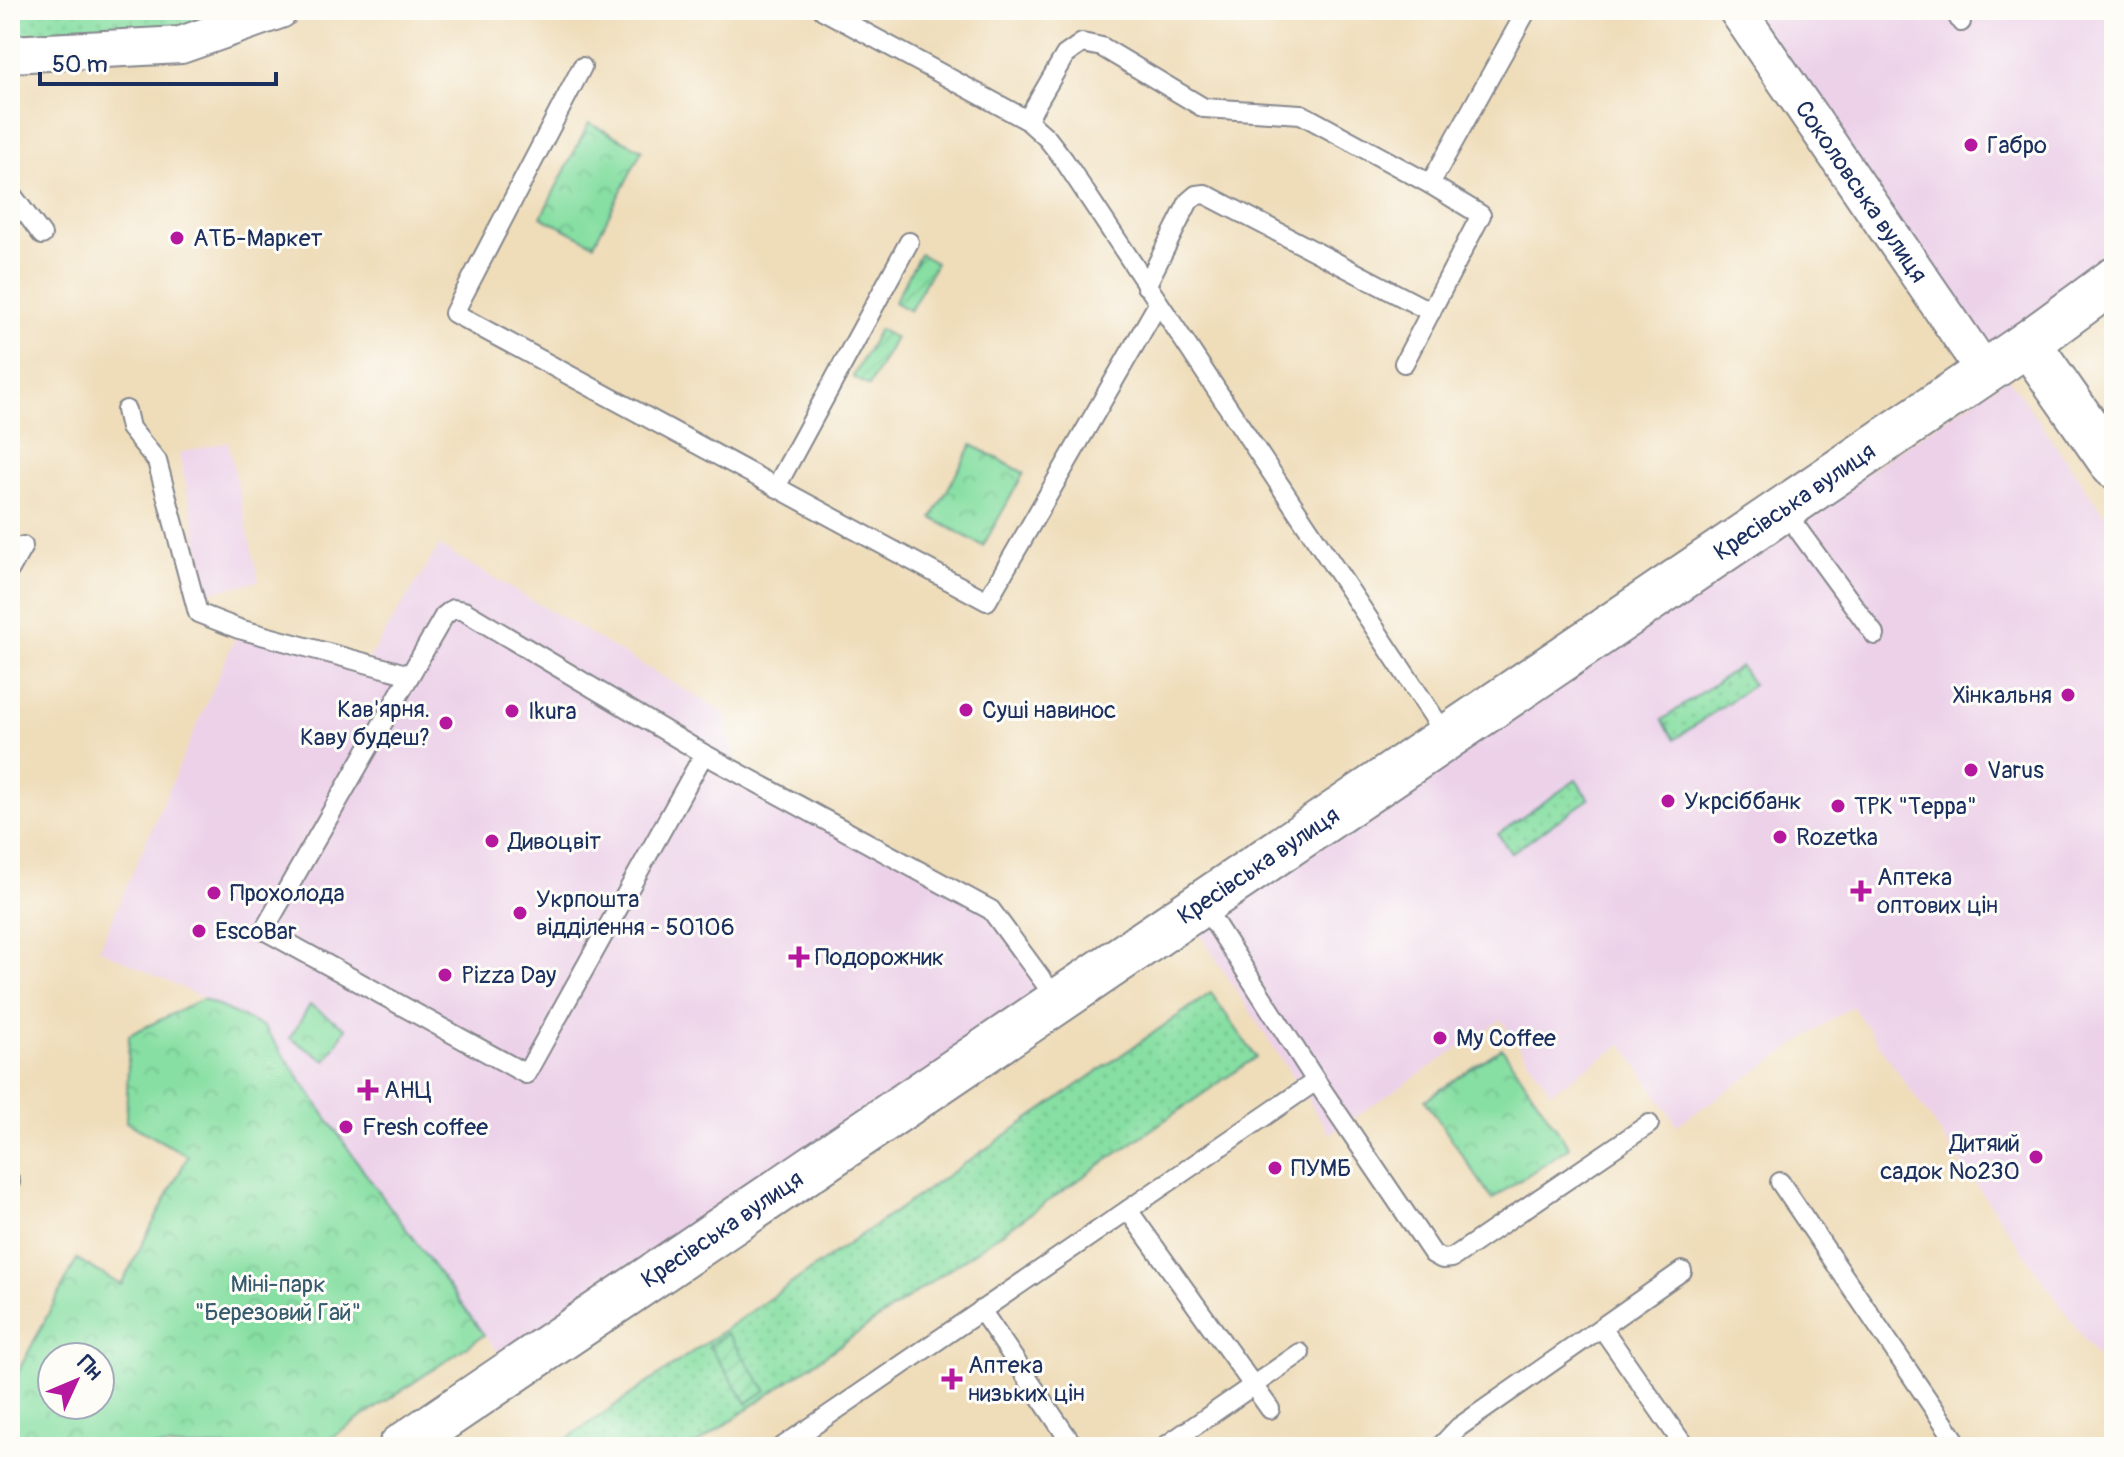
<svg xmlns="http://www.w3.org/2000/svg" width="2124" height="1457" font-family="Pangolin,sans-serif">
	<defs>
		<pattern id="grass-dots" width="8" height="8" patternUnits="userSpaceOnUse" patternTransform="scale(2)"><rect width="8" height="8" fill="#87dfa3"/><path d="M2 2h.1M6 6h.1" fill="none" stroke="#74c08f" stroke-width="1.8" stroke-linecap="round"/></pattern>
		<pattern id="park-crowns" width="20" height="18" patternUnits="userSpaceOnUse" patternTransform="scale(2)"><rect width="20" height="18" fill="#87dfa3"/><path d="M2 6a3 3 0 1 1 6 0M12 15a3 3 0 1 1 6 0" fill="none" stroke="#74c08f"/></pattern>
		<pattern id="garden-furrows" width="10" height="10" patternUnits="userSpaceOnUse" patternTransform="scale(2)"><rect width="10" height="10" fill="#87dfa3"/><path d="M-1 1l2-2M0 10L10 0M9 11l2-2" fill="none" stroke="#74c08f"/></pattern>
	</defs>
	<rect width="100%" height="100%" fill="#fdfcf7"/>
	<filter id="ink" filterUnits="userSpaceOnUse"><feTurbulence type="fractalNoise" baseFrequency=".0125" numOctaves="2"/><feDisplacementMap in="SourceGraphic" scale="16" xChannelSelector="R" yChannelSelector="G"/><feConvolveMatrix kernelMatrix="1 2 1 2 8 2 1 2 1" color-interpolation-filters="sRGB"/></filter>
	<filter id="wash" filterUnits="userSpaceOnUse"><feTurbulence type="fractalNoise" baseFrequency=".006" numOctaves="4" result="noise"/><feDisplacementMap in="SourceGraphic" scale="32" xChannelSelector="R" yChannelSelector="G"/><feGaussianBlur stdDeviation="1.8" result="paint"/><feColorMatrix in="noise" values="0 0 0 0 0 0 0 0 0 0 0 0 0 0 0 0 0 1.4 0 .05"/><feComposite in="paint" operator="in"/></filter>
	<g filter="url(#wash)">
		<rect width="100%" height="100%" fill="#efddba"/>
		<g fill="#ecd1e9">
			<polygon points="1737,10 2114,10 2114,280 1985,372"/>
			<polygon points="2008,377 2114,528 2114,1382 1852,1006 1677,1125 1623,1044 1551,1092 1501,1020 1330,1134 1194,925"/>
			<polygon points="228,442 259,581 209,592 179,453"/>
			<polygon points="439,546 725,713 737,770 991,910 1058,1001 514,1370 484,1335 363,1170 264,1027 99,949 239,629 366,663"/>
		</g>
		<g fill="url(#grass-dots)" stroke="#518780" stroke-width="2">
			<polygon points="10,10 200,10 181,45 10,54"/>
			<polygon points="1740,666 1753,685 1675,739 1662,720"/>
			<polygon points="1576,780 1589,799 1511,853 1498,834"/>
			<polygon points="1211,993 1256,1057 693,1447 555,1447"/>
		</g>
		<g fill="url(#park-crowns)" stroke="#518780" stroke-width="2" fill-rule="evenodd">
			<polygon points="589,123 642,150 594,244 541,217"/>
			<polygon points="972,445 1024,473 983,546 932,518"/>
			<path d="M203 999 264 1027 363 1170 484 1335 318 1447H10V1387L77 1259 121 1285 188 1156 126 1122 129 1035ZM100 1357V1405H52V1357Z"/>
			<polygon points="310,1005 346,1028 326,1061 290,1038"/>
			<polygon points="1502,1048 1569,1147 1492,1199 1425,1100"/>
		</g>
		<g fill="url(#garden-furrows)" stroke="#518780" stroke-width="2">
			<polygon points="920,254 936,263 910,311 894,302"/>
			<polygon points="879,329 895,338 869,386 853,377"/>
			<polygon points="727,1333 766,1390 747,1403 709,1346"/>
		</g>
	</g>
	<g filter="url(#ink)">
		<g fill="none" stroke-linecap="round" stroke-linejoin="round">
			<defs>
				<g id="lane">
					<polyline points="823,10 1027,120 1047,138 1064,160 1447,737"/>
					<polyline points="1954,10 1961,22"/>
					<polyline points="582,67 454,313 987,601 1158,304"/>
					<polyline points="1027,120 1065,55 1082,43 1102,47 1204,108 1301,114 1430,184"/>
					<polyline points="10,192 42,235"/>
					<polyline points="1146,286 1189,201 1196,195 1205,194 1431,312"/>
					<polyline points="1404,363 1481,215 1430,184 1527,10"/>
					<polyline points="126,410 130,428 157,461 198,613 239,629 410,675"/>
					<polyline points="776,487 909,242"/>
					<polyline points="1783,509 1875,635"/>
					<polyline points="10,569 23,546"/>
					<polyline points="704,754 526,1074 264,930 444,616 453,609 464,611 704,754 991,910 1058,1001"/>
					<polyline points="1316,1081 1433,1254 1442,1259 1452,1258 1649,1124"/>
					<polyline points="10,1181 10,1182"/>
					<polyline points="1780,1182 1960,1447"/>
					<polyline points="1128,1210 1270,1409"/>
					<polyline points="981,1310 1074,1447"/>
					<polyline points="1602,1328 1685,1447"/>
					<polyline points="782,1447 1316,1081 1202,903"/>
					<polyline points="1164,1447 1300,1353"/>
					<polyline points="1440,1447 1459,1427 1682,1271"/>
				</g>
				<g id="street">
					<path id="s1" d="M1737 10 1985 372"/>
					<polyline points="10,54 181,45 280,10"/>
				</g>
				<g id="secondary">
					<polyline points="2028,343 2114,466"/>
					<path id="s2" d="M401 1447 2028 343 2114 280"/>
				</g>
			</defs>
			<use href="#lane" stroke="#85868c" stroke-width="22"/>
			<use href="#street" stroke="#85868c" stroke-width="40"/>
			<use href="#secondary" stroke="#85868c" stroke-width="48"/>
			<use href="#lane" stroke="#fff" stroke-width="18"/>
			<use href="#street" stroke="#fff" stroke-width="36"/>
			<use href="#secondary" stroke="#fff" stroke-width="44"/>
		</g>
	</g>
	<g fill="#b5179e" stroke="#fdfcf7" stroke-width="3">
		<circle cx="1971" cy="145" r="8"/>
		<circle cx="177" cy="238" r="8"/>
		<circle cx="2068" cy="695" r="8"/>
		<circle cx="966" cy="710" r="8"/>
		<circle cx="512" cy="711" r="8"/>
		<circle cx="446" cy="723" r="8"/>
		<circle cx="1971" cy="770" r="8"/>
		<circle cx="1668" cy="801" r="8"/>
		<circle cx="1838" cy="806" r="8"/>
		<circle cx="1780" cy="837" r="8"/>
		<circle cx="492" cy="841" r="8"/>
		<path d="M1857 879h8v8h8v8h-8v8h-8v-8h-8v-8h8z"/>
		<circle cx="214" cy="893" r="8"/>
		<circle cx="520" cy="913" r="8"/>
		<circle cx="199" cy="931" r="8"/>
		<path d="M795 945h8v8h8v8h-8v8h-8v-8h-8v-8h8z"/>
		<circle cx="445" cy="975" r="8"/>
		<circle cx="1440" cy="1038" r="8"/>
		<path d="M364 1078h8v8h8v8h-8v8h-8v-8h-8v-8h8z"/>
		<circle cx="346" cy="1127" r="8"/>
		<circle cx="2036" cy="1157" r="8"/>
		<circle cx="1275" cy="1168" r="8"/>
		<path d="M948 1367h8v8h8v8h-8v8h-8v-8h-8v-8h8z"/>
	</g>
	<g text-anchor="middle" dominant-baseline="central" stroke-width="6" stroke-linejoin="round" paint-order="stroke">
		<g font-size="24" fill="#1b2f5e" stroke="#fdfcf7" text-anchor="start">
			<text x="1987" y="145">Габро</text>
			<text x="193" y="238">АТБ-Маркет</text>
			<text x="2052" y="695" text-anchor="end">Хінкальня</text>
			<text x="430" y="709" text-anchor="end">Кав'ярня.<tspan x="430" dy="28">Каву будеш?</tspan></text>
			<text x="982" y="710">Суші навинос</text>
			<text x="528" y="711">Ikura</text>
			<text x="1987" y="770">Varus</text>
			<text x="1684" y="801">Укрсіббанк</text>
			<text x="1854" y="806">ТРК "Терра"</text>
			<text x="1796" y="837">Rozetka</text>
			<text x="508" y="841">Дивоцвіт</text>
			<text x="1877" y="877">Аптека<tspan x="1877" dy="28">оптових цін</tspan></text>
			<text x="230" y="893">Прохолода</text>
			<text x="536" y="899">Укрпошта<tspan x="536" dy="28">відділення - 50106</tspan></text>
			<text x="215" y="931">EscoBar</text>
			<text x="815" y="957">Подорожник</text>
			<text x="461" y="975">Pizza Day</text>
			<text x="1456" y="1038">My Coffee</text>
			<text x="384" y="1090">АНЦ</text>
			<text x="362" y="1127">Fresh coffee</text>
			<text x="2020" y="1143" text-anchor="end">Дитяий<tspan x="2020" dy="28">садок №230</tspan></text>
			<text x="1291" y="1168">ПУМБ</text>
			<text x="968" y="1365">Аптека<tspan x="968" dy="28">низьких цін</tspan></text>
		</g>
		<g font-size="24" fill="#1b2f5e" stroke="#fdfcf7">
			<text stroke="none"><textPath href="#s1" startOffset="220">Соколовська вулиця</textPath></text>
			<text stroke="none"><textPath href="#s2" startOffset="1684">Кресівська вулиця</textPath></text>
			<text stroke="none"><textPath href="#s2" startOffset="1036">Кресівська вулиця</textPath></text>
			<text stroke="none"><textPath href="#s2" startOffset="388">Кресівська вулиця</textPath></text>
		</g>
		<g font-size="24" fill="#365b6f" stroke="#fdfcf7">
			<text x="278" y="1284">Міні-парк<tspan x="278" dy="28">"Березовий Гай"</tspan></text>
		</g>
	</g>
	<rect width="2124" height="1457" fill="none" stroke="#fdfcf7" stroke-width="40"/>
	<g transform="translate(76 1381) rotate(46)"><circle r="38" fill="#fdfcf7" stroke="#a3aaba" stroke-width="2"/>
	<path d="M0-6L14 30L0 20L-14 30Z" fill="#b5179e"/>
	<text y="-12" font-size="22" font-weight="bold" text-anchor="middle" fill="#1b2f5e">Пн</text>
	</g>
	<path d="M40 72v12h236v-12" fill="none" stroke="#1b2f5e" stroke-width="4"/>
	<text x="52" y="72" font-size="24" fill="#1b2f5e" stroke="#fdfcf7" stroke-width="6" paint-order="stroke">50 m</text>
</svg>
